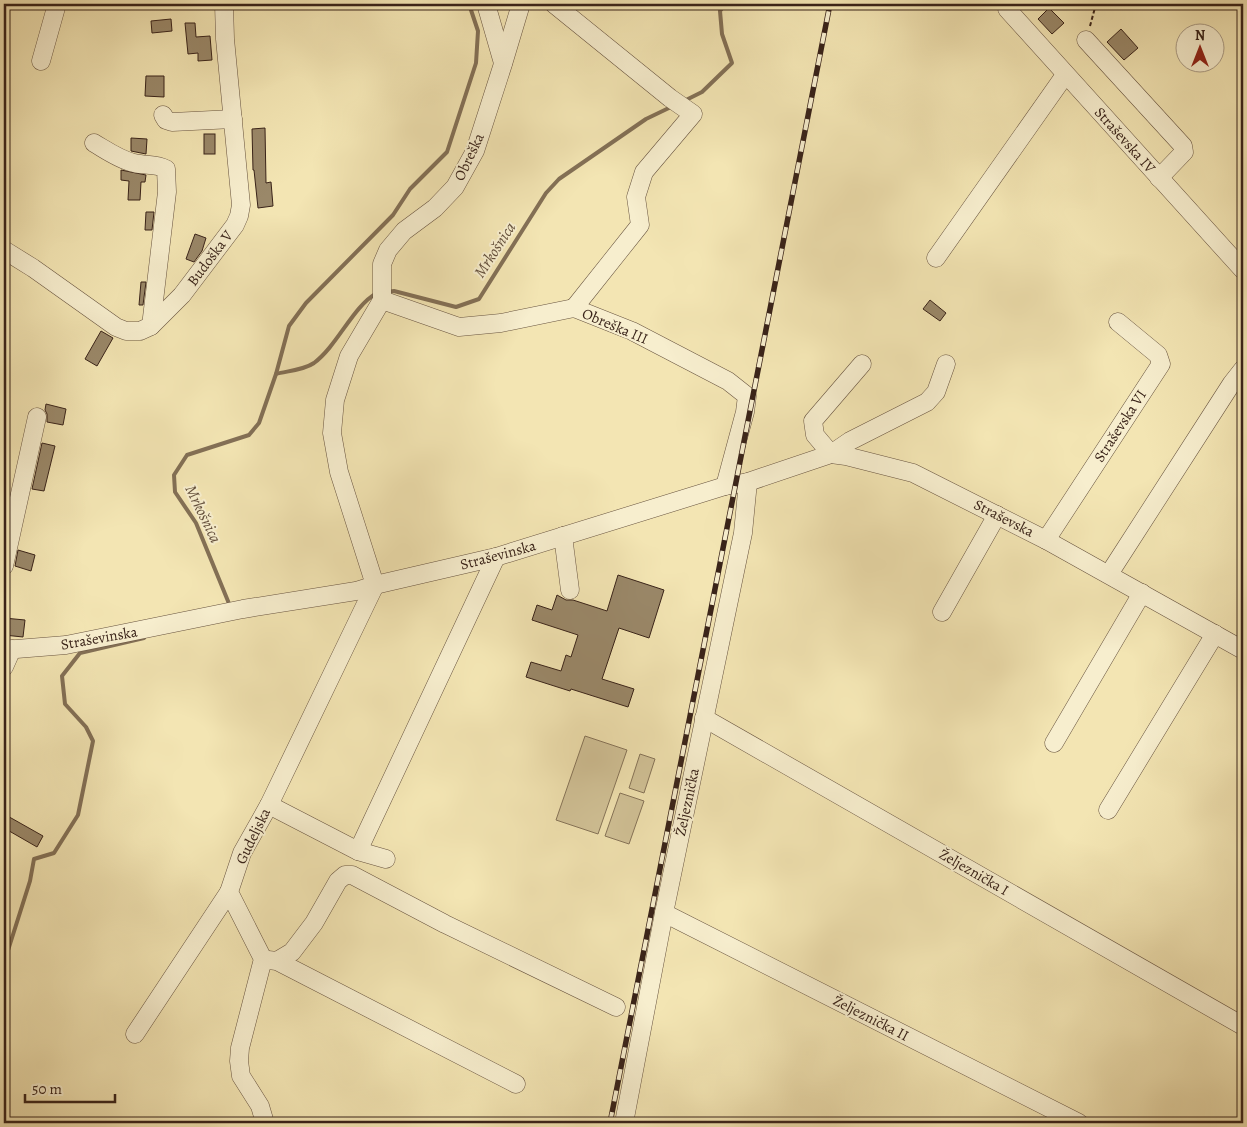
<svg xmlns="http://www.w3.org/2000/svg" width="1247" height="1127" font-family="Alegreya,serif">
	<rect width="100%" height="100%" fill="#f3e5b3"/>
	<filter id="stains"><feTurbulence type="fractalNoise" baseFrequency=".004" numOctaves="4"/><feColorMatrix values="0 0 0 0 .2 0 0 0 0 .09 0 0 0 0 .02 0 0 0 .5 -.17"/></filter>
	<radialGradient id="worn" r=".72"><stop offset=".6" stop-color="#630" stop-opacity="0"/><stop offset="1" stop-color="#630" stop-opacity=".3"/></radialGradient>
	<g fill="#d3c499" stroke="#867459">
		<polygon points="585,736 627,750 598,834 556,820"/>
		<polygon points="640,754 655,759 644,793 629,788"/>
		<polygon points="620,793 644,801 629,844 605,836"/>
	</g>
	<g fill="none" stroke-linecap="round" stroke-linejoin="round">
		<g stroke="#837056" stroke-width="4">
			<polyline points="684,101 702,92 732,63 722,34 720,11 725,4"/>
			<polyline points="387,292 394,291 456,307 479,299 546,193 559,179 646,119 673,106"/>
			<polyline points="276,374 289,326 306,303 393,215 410,189 447,152 476,63 478,31 469,4"/>
			<path d="M230 606 196 523 175 492 174 475 187 455 249 435 259 423 276 374C287 371 304 370 314 363 338 345 353 306 377 293"/>
			<polyline points="4,963 30,881 34,859 54,853 78,815 93,741 86,727 65,704 62,676 80,653 144,638"/>
		</g>
	</g>
	<g fill="#9a8869" stroke="#392319">
		<polygon points="1049,8 1064,23 1052,34 1038,19"/>
		<polygon points="171,19 172,31 152,33 151,21"/>
		<polygon points="185,23 195,23 196,37 210,36 212,60 198,61 198,53 188,54"/>
		<polygon points="1121,29 1138,48 1124,60 1107,42"/>
		<polygon points="146,76 164,76 164,97 145,96"/>
		<polygon points="265,128 266,183 271,182 273,206 258,208 254,170 253,170 252,129"/>
		<rect x="204" y="134" width="11" height="20"/>
		<polygon points="131,138 147,139 146,154 131,151"/>
		<polygon points="121,170 146,175 145,182 141,182 140,200 128,200 129,181 121,180"/>
		<polygon points="146,212 154,212 152,230 145,230"/>
		<polygon points="195,234 206,238 202,251 194,262 186,259"/>
		<polygon points="141,282 146,282 143,305 139,305"/>
		<polygon points="930,300 946,313 940,321 923,309"/>
		<polygon points="101,331 113,338 97,366 85,359"/>
		<polygon points="46,404 66,409 63,425 47,422 47,414 45,410"/>
		<polygon points="42,443 55,446 44,491 32,489"/>
		<polygon points="18,550 35,555 31,571 15,566"/>
		<polygon points="618,575 664,590 649,638 619,628 602,679 634,689 628,707 571,689 570,691 526,677 531,662 561,671 566,655 571,657 578,635 532,620 537,605 552,610 557,595 566,600 573,600 607,611"/>
		<polygon points="4,618 25,620 23,637 4,635"/>
		<polygon points="4,814 43,836 37,847 4,828"/>
	</g>
	<g fill="none" stroke-linecap="round" stroke-linejoin="round">
		<defs>
			<g id="minor">
				<polyline points="486,4 503,63"/>
				<polyline points="554,4 670,98 693,114 644,172 636,197 640,225 574,308"/>
				<polyline points="1007,9 1243,270"/>
				<polyline points="1086,40 1183,146 1184,152 1159,178"/>
				<polyline points="41,61 57,4"/>
				<polyline points="163,115 166,120 172,122 233,119"/>
				<path d="M94 143C106 150 120 160 134 163 146 166 155 163 166 169L167 192 151 326"/>
				<polyline points="4,250 33,268 116,327 126,331 140,331 151,326 182,295 235,225 239,216 241,205 225,39 224,4"/>
				<polyline points="936,258 1065,75"/>
				<polyline points="382,300 459,327 501,323 574,308 632,331 728,381 747,396 745,412 725,486"/>
				<polyline points="382,300 382,264 388,250 404,231 435,208 455,187 475,151 503,64 521,4"/>
				<polyline points="862,364 813,421 815,435 831,454 850,441 927,402 936,392 946,364"/>
				<polyline points="563,536 570,590"/>
				<polyline points="1046,540 1161,364 1158,355 1118,322"/>
				<polyline points="4,566 37,417"/>
				<polyline points="1109,574 1232,383 1243,369"/>
				<polyline points="942,612 997,515"/>
				<polyline points="4,650 66,645 243,609 356,591 375,585 496,557 725,486 748,482 831,454 846,456 913,473 1046,540 1243,650"/>
				<polyline points="4,667 12,649"/>
				<polyline points="704,718 1243,1026"/>
				<polyline points="1054,743 1142,593"/>
				<polyline points="269,805 358,851 386,859"/>
				<polyline points="1108,810 1215,634"/>
				<polyline points="358,851 496,557"/>
				<polyline points="664,913 1079,1123"/>
				<polyline points="268,960 277,961 516,1084"/>
				<polyline points="277,961 292,952 314,923 338,881 345,875 352,875 445,924 616,1007"/>
				<polyline points="135,1034 229,892"/>
				<polyline points="265,1123 260,1106 241,1076 239,1061 240,1048 263,959 229,892 242,853 269,805 375,585 339,472 332,433 335,400 349,356 382,300"/>
				<polyline points="624,1123 664,913 743,533 748,482"/>
			</g>
		</defs>
		<use href="#minor" stroke="#685440" stroke-width="19"/>
		<polyline stroke="#392319" stroke-width="2" stroke-dasharray="4 2.5" stroke-linecap="butt" points="1090,26 1096,4"/>
		<use href="#minor" stroke="#f7eece" stroke-width="18"/>
		<defs>
			<polyline id="rail" points="610,1123 830,4"/>
		</defs>
		<use href="#rail" stroke="#392319" stroke-width="5.5"/>
		<use href="#rail" stroke="#f7eece" stroke-width="4" stroke-dasharray="11" stroke-linecap="butt"/>
	</g>
	<g text-anchor="middle" dominant-baseline="central" stroke-width="4" stroke-linejoin="round" paint-order="stroke">
		<g font-size="15" fill="#392319" stroke="#f7eece">
			<text transform="translate(1125 140) rotate(48)">Straševska IV</text>
			<text transform="translate(469 157) rotate(-65)">Obreška</text>
			<text transform="translate(210 258) rotate(-53)">Budoška V</text>
			<text transform="translate(615 326) rotate(23)">Obreška III</text>
			<text transform="translate(1120 426) rotate(-57)">Straševska VI</text>
			<text transform="translate(1004 518) rotate(27)">Straševska</text>
			<text transform="translate(498 555) rotate(-15)">Straševinska</text>
			<text transform="translate(99 638) rotate(-10)">Straševinska</text>
			<text transform="translate(687 802) rotate(-78)">Željeznička</text>
			<text transform="translate(253 836) rotate(-64)">Gudeljska</text>
			<text transform="translate(974 872) rotate(30)">Željeznička I</text>
			<text transform="translate(871 1018) rotate(27)">Željeznička II</text>
		</g>
		<g font-size="16" font-style="italic" fill="#64503d" stroke="#f7eece">
			<text transform="translate(495 250) rotate(-57)">Mrkošnica</text>
			<text transform="translate(203 514) rotate(64)">Mrkošnica</text>
		</g>
	</g>
	<rect width="1247" height="1127" fill="none" stroke="#f3e5b3" stroke-width="20"/>
	<rect x="5" y="5" width="1237" height="1117" fill="none" stroke="#392319" stroke-width="2.5"/>
	<rect x="10" y="10" width="1227" height="1107" fill="none" stroke="#392319"/>
	<g transform="translate(1200 48)"><circle r="24" fill="#f7eece" stroke="#ab9d86"/>
	<path d="M0-4L9 19L0 12L-9 19Z" fill="#8f2418"/>
	<text y="-8" font-size="14" font-weight="bold" text-anchor="middle" fill="#392319">N</text>
	</g>
	<path d="M25 1094v8h90v-8" fill="none" stroke="#392319" stroke-width="2.5"/>
	<text x="32" y="1094" font-size="15" fill="#392319" stroke="#f7eece" stroke-width="4" paint-order="stroke">50 m</text>
	<rect width="100%" height="100%" filter="url(#stains)"/>
	<rect width="100%" height="100%" fill="url(#worn)"/>
</svg>
